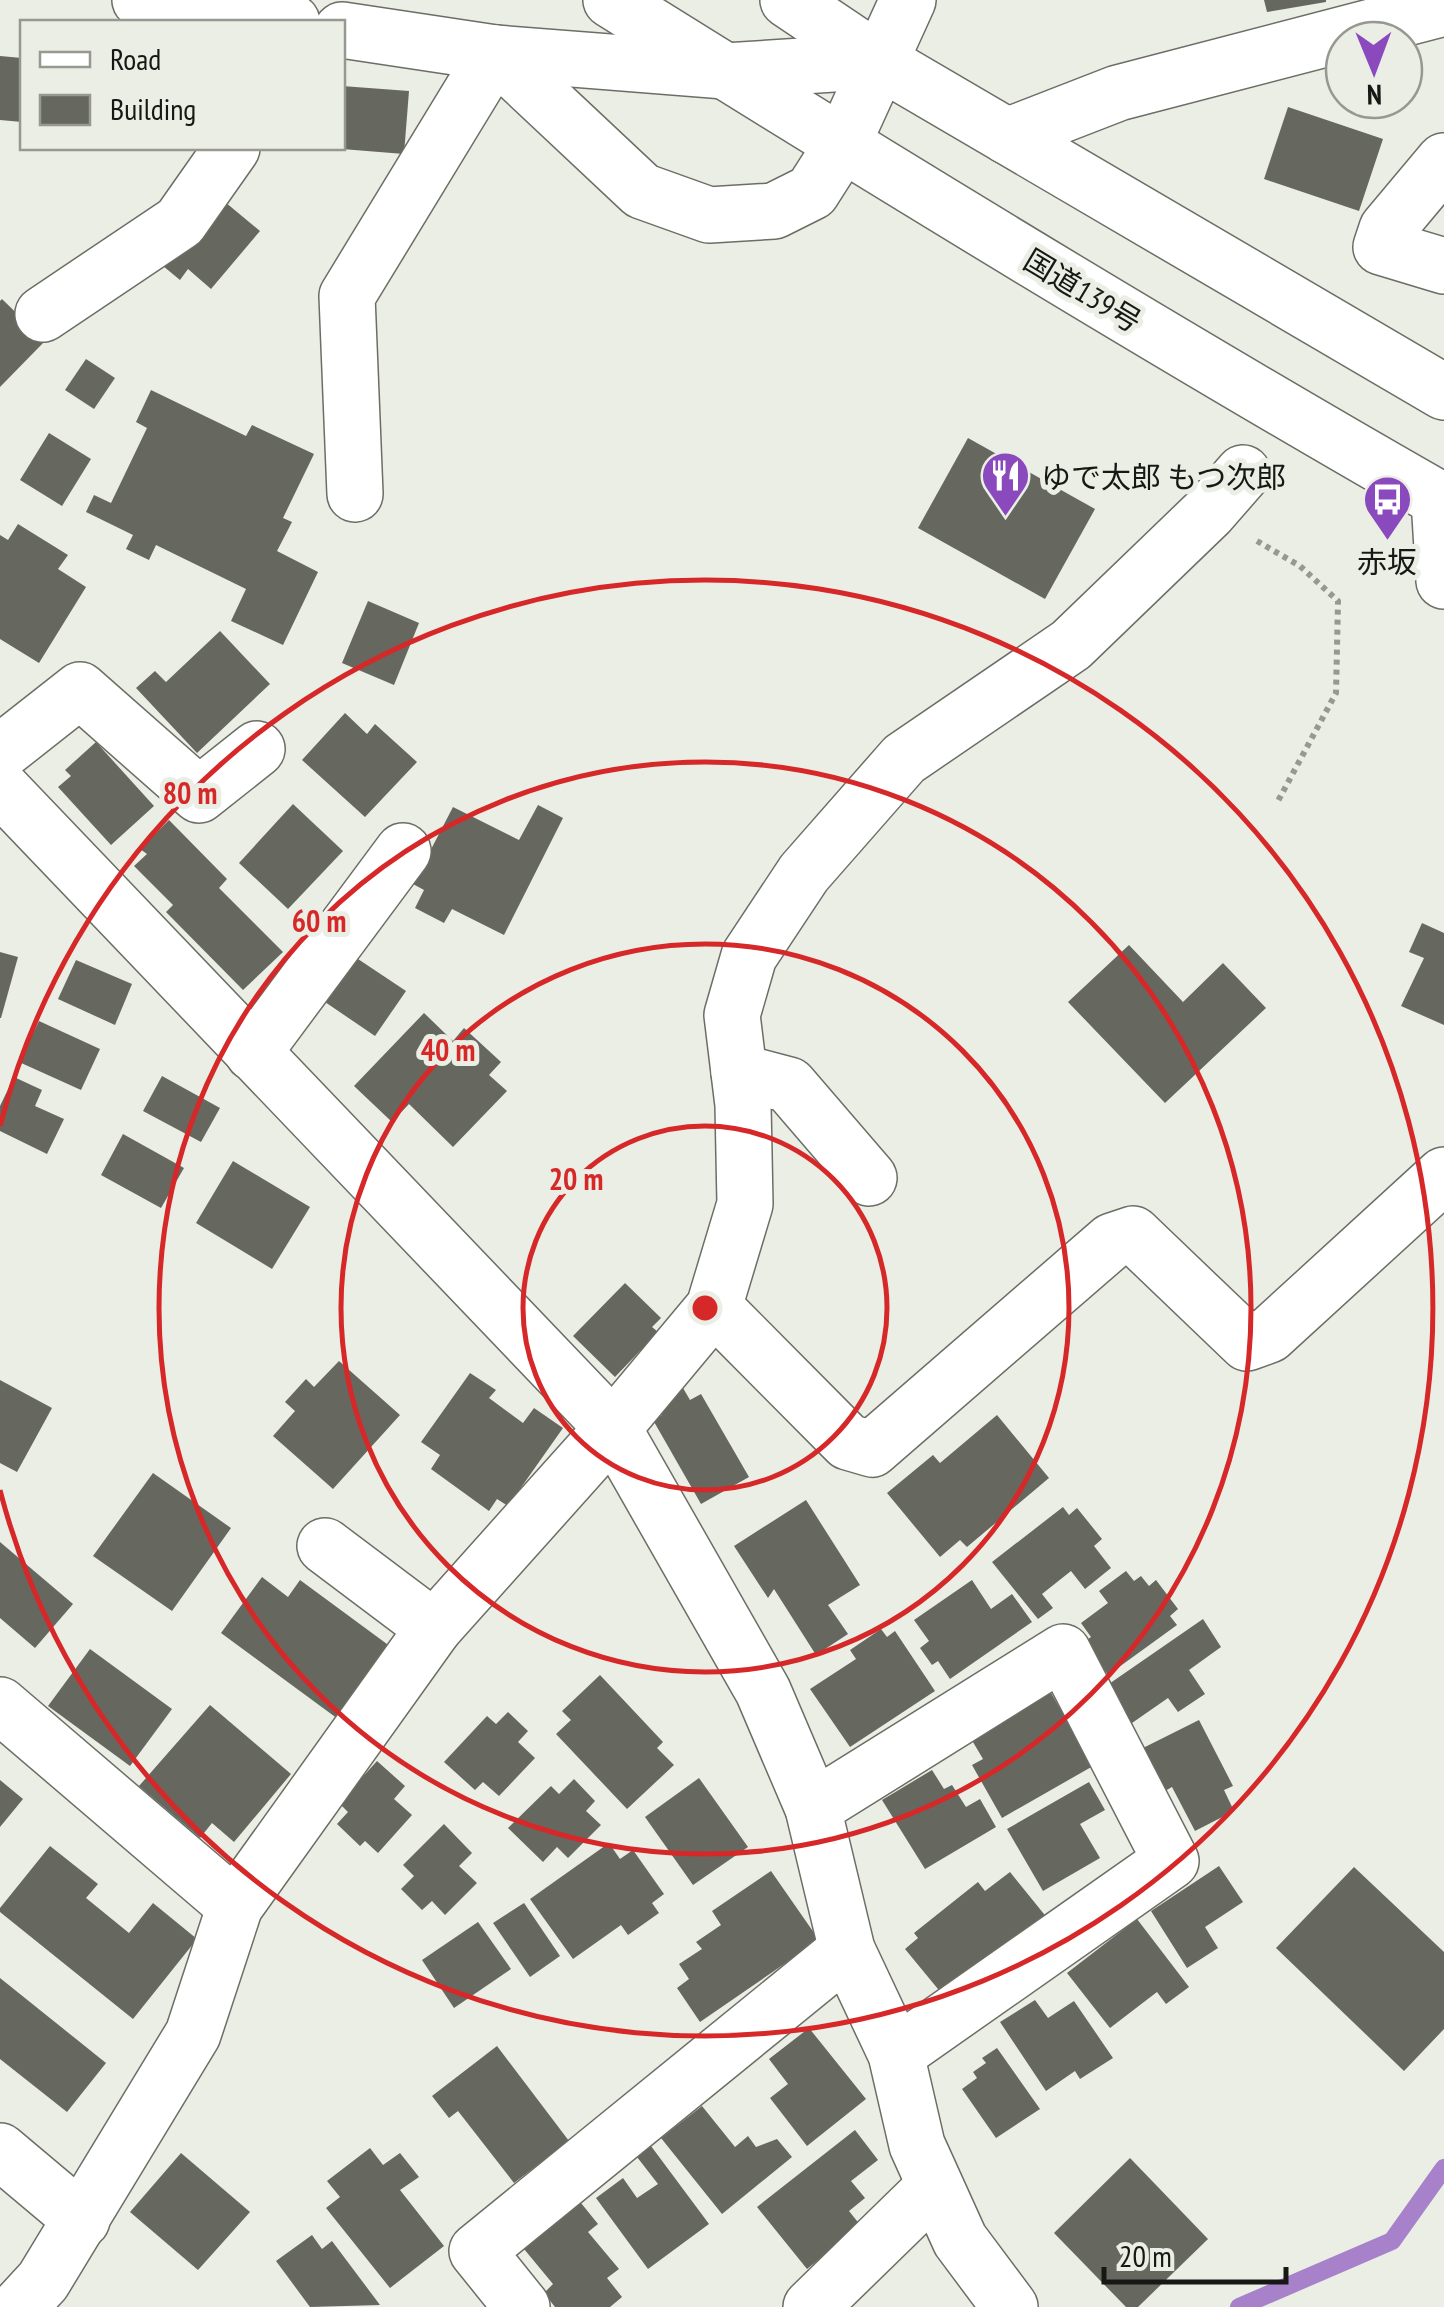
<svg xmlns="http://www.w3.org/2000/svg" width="1444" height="2307" font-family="'PT Sans Narrow','Noto Sans JP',sans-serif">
	<rect width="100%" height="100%" fill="#ebeee4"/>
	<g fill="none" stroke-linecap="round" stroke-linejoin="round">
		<polyline stroke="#a781ca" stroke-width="18" points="1239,2307 1392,2241 1444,2168"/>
	</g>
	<g fill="#666860">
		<polygon points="1264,0 1326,0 1326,2 1267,12"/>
		<polygon points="0,56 22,58 22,122 0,120"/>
		<polygon points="342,86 409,91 404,154 342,149"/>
		<polygon points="1288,107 1383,139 1359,211 1264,179"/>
		<polygon points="219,197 260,231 211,289 188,269 180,280 157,261"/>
		<polygon points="2,299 45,341 0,387 0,301"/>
		<polygon points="86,359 115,378 94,409 65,390"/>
		<polygon points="151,390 246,436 252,425 314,454 283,518 292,522 277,551 318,572 283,645 231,621 246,589 156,545 149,560 126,549 133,535 86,512 94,495 111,503 147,428 136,422"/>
		<polygon points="49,433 91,459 62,506 20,480"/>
		<polygon points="968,438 1095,509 1045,599 918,528"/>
		<polygon points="18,524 68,555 58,569 86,587 39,663 0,639 0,535 8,540"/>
		<polygon points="368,601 419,623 394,685 342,663"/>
		<polygon points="220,631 270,684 197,753 136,688 155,671 166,682"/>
		<polygon points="345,713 367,734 375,724 417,762 365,817 302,760"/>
		<polygon points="96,742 154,806 111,845 58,787 71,776 65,770"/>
		<polygon points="293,804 343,851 288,909 239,863"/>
		<polygon points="538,805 563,818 504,935 452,909 444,923 415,908 424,890 413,884 453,807 519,840"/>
		<polygon points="169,820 227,879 219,888 283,952 243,990 166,912 173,905 134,866 147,854 140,849"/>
		<polygon points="1422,923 1444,933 1444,1025 1401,1006 1424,958 1409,952"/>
		<polygon points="1129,945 1183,1002 1223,963 1266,1008 1165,1103 1068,1002"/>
		<polygon points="0,952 18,957 1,1018 0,1018"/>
		<polygon points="355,957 406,991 375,1036 325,1002"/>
		<polygon points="76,960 132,984 115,1025 58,999"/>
		<polygon points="424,1013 453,1041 464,1028 501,1062 489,1075 507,1091 453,1147 409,1104 392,1122 354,1086"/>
		<polygon points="39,1021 100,1049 81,1090 19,1062"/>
		<polygon points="162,1076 220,1108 201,1142 143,1111"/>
		<polygon points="14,1077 42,1090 35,1106 64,1119 47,1154 0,1131 0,1106"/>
		<polygon points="123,1134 184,1168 161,1208 101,1175"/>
		<polygon points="233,1161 310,1207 272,1269 196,1223"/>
		<polygon points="625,1283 661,1318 652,1327 658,1332 615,1377 573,1336"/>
		<polygon points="339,1361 400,1415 333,1489 273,1436 295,1411 285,1402 306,1379 314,1387"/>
		<polygon points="470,1373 496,1390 489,1398 523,1423 534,1408 563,1428 508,1506 497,1499 489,1511 431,1469 440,1455 421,1442"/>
		<polygon points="0,1380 52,1408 17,1472 0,1463"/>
		<polygon points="683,1388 690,1400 701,1394 749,1477 701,1504 653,1420 662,1415 655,1404"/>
		<polygon points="997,1415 1049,1478 967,1547 960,1540 940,1557 887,1493 933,1455 940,1463"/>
		<polygon points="153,1473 231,1528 172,1611 93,1556"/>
		<polygon points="806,1500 860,1585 828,1605 848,1634 816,1655 774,1589 768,1598 734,1546"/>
		<polygon points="1063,1507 1069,1515 1077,1508 1102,1539 1094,1546 1111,1568 1085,1589 1071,1571 1042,1594 1053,1608 1038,1619 992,1562"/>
		<polygon points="0,1542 73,1604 35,1648 0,1618"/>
		<polygon points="1126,1571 1134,1581 1141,1576 1149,1586 1156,1580 1178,1609 1170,1616 1177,1625 1108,1675 1084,1642 1091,1637 1081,1623 1108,1603 1099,1591"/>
		<polygon points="262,1577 288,1597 300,1580 391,1647 338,1719 221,1633"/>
		<polygon points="972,1580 991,1609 1012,1594 1032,1622 950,1679 938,1661 932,1665 920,1648 929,1641 914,1620"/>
		<polygon points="1203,1619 1221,1647 1189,1670 1205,1694 1178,1712 1168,1698 1132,1723 1106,1686"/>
		<polygon points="881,1629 887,1637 895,1631 935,1691 850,1747 810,1689 856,1659 850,1650"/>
		<polygon points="90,1649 172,1709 130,1766 48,1706"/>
		<polygon points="600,1675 663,1742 657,1748 674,1765 627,1809 556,1734 571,1720 562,1711"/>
		<polygon points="1050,1691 1093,1766 1002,1818 972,1765 983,1759 970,1737"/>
		<polygon points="210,1705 291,1774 234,1842 212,1823 200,1838 139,1786"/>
		<polygon points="508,1712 528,1731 518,1742 535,1758 499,1796 483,1782 475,1790 444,1762 487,1716 496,1724"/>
		<polygon points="1199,1720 1233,1786 1224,1790 1234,1811 1195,1831 1172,1787 1165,1791 1143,1748"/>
		<polygon points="377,1761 405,1786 394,1799 412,1815 378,1853 365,1841 360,1846 337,1824 348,1812 339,1803"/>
		<polygon points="932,1770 944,1789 952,1785 966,1807 980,1799 996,1827 925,1869 882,1800"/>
		<polygon points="699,1778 748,1847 693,1885 645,1817"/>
		<polygon points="574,1779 595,1801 586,1811 601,1825 568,1858 557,1847 543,1862 508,1828 551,1786 559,1794"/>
		<polygon points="0,1780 23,1799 0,1827"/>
		<polygon points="1089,1782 1105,1810 1080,1824 1100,1858 1043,1891 1007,1829"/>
		<polygon points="444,1824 472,1853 459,1866 477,1883 445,1915 432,1901 422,1910 401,1889 414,1876 403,1865"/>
		<polygon points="609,1843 620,1859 633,1850 664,1894 652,1903 659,1913 628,1935 621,1925 573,1959 530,1899"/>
		<polygon points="50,1846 98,1884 86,1898 129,1933 153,1903 197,1939 133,2019 0,1912 0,1908"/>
		<polygon points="1219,1866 1243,1902 1205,1927 1218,1948 1187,1968 1151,1911"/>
		<polygon points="1354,1867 1444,1952 1444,2029 1404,2071 1276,1948"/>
		<polygon points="771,1871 819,1940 700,2022 677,1988 689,1979 679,1964 702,1949 696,1942 721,1925 712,1911"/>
		<polygon points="1010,1872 1048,1919 947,2000 905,1949 918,1938 914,1933 978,1882 985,1891"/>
		<polygon points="524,1903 560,1956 530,1977 493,1923"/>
		<polygon points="1137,1919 1189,1987 1166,2004 1157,1992 1110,2028 1067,1973"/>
		<polygon points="478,1922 511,1969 454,2008 422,1960"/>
		<polygon points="0,1978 106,2063 67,2112 0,2059"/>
		<polygon points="1035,2000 1048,2018 1074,2001 1113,2058 1080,2079 1075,2071 1046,2091 1000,2022"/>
		<polygon points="809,2028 866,2099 807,2146 770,2098 788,2084 769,2059"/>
		<polygon points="497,2046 569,2141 514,2183 458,2111 449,2118 432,2096"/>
		<polygon points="997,2048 1040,2109 996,2138 962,2089 977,2078 973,2072 986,2063 982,2058"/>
		<polygon points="702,2106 735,2147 748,2136 756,2147 777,2139 792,2157 722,2214 661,2138"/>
		<polygon points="855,2130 878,2160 851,2181 865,2198 849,2211 861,2226 807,2269 757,2207"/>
		<polygon points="651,2146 709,2224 648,2269 596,2198 623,2178 637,2198 658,2184 637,2157"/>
		<polygon points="370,2148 383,2165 400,2153 419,2177 400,2190 444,2246 390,2288 326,2208 340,2197 327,2181"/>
		<polygon points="181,2153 250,2212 198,2270 130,2212"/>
		<polygon points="1130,2158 1208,2239 1138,2307 1126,2307 1054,2233"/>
		<polygon points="581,2203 598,2224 588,2232 619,2269 607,2278 622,2297 610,2307 555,2307 544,2293 553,2284 524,2249"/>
		<polygon points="312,2235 322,2249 332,2241 380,2305 310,2307 276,2261"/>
	</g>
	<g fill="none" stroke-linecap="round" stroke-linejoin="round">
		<defs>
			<g id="street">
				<polyline points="1007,136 1118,93 1444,8"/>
				<polyline points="1444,161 1387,229 1381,247 1444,266"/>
				<polyline points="43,314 180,222 232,148"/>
				<polyline points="355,494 347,296 495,53"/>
				<polyline points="1439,499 1444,581"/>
				<polyline points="0,753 80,690 199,795 257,749"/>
				<polyline points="0,787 613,1428 763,1691 813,1808 847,1950 896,2054 917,2145 960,2240 1010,2307"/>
				<polyline points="253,1053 403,851"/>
				<polyline points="739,1072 789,1085 869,1178"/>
				<polyline points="714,1307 848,1442 872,1449 1112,1241 1133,1234 1247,1343 1269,1335 1444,1175"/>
				<polyline points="325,1546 434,1628"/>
				<polyline points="0,1705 235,1906"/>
				<polyline points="813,1808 1063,1652 1171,1861 896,2054"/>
				<polyline points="0,2151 82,2220"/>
				<polyline points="19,2307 43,2281 193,2034 235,1906 434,1628 613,1428 714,1307 745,1204 743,1105 732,1015 749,956 804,873 904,759 1071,645 1209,512 1243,473"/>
				<polyline points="522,2307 477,2251 847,1950"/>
				<polyline points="811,2307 935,2186"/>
			</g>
			<g id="primary">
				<polyline points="140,0 292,22"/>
				<polyline points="342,30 495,53 725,71 879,61"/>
				<polyline points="495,53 642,191 709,215 774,211 812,192 842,145 908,0"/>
			</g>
			<g id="highway">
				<path d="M611 0C886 172 1162 341 1444 502"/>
				<polyline points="788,0 879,61 1444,392"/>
			</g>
		</defs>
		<use href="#street" stroke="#6c6e65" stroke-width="58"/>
		<use href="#primary" stroke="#6c6e65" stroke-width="58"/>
		<use href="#highway" stroke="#6c6e65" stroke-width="58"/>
		<polyline stroke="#969891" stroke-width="6" stroke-dasharray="5 5" stroke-linecap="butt" points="1257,541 1300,566 1338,601 1336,693 1278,801"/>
		<use href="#street" stroke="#fff" stroke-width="55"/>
		<use href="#primary" stroke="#fff" stroke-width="55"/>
		<use href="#highway" stroke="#fff" stroke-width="55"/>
	</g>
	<g fill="none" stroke="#d62828" stroke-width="5">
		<circle cx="705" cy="1308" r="182"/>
		<circle cx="705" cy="1308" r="364"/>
		<circle cx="705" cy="1308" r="546"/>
		<path d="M0 1126A728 728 0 1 1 0 1490"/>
	</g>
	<defs>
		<symbol id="restaurant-pin" viewBox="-11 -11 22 30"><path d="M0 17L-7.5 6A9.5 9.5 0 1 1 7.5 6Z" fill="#8b49be" stroke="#ebeee4"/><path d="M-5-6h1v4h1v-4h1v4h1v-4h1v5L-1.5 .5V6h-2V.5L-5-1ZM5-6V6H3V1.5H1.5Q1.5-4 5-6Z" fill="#fff"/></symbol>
		<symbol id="bus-pin" viewBox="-11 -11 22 30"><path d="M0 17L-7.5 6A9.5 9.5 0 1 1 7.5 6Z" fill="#8b49be" stroke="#ebeee4"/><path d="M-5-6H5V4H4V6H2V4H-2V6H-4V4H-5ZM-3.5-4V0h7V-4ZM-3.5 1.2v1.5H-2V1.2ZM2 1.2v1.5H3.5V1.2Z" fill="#fff"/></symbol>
	</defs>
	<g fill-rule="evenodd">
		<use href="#restaurant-pin" x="978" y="448" width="55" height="75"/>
		<use href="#bus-pin" x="1360" y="472" width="55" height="75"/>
	</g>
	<g text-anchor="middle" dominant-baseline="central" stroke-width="10" stroke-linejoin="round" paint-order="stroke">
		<g font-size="30" fill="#171815" stroke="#ebeee4">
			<text transform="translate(1083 290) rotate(31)">国道139号</text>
		</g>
		<g font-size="30" fill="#171815" stroke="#ebeee4" text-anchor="start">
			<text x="1041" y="476">ゆで太郎 もつ次郎</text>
			<text x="1387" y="561" text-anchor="middle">赤坂</text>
		</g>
	</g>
	<circle cx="705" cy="1308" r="15" fill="#d62828" stroke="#ebeee4" stroke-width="5"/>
	<g font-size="30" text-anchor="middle" font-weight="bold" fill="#d62828" stroke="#ebeee4" stroke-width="10" stroke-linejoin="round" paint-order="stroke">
		<text x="190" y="804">80 m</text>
		<text x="319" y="932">60 m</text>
		<text x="448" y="1061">40 m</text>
		<text x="576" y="1190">20 m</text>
	</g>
	<rect x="20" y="20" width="325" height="130" fill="#ebeee4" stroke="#969891" stroke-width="2.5"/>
	<rect x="40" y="52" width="50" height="15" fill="#ffffff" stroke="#969891" stroke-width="2.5"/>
	<text x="110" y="70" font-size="30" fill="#171815">Road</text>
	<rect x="40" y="95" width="50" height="30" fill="#666860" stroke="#969891" stroke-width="2.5"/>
	<text x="110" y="120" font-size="30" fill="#171815">Building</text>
	<g transform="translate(1374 70) rotate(179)"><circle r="48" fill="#ebeee4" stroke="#969891" stroke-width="2.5"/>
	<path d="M0-8L18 38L0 25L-18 38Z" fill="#8b49be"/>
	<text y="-15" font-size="28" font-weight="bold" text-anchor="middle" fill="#171815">N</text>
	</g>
	<path d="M1104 2267v15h182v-15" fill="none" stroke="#171815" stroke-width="5"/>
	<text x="1119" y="2267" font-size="30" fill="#171815" stroke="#ebeee4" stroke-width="8" paint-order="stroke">20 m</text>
</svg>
